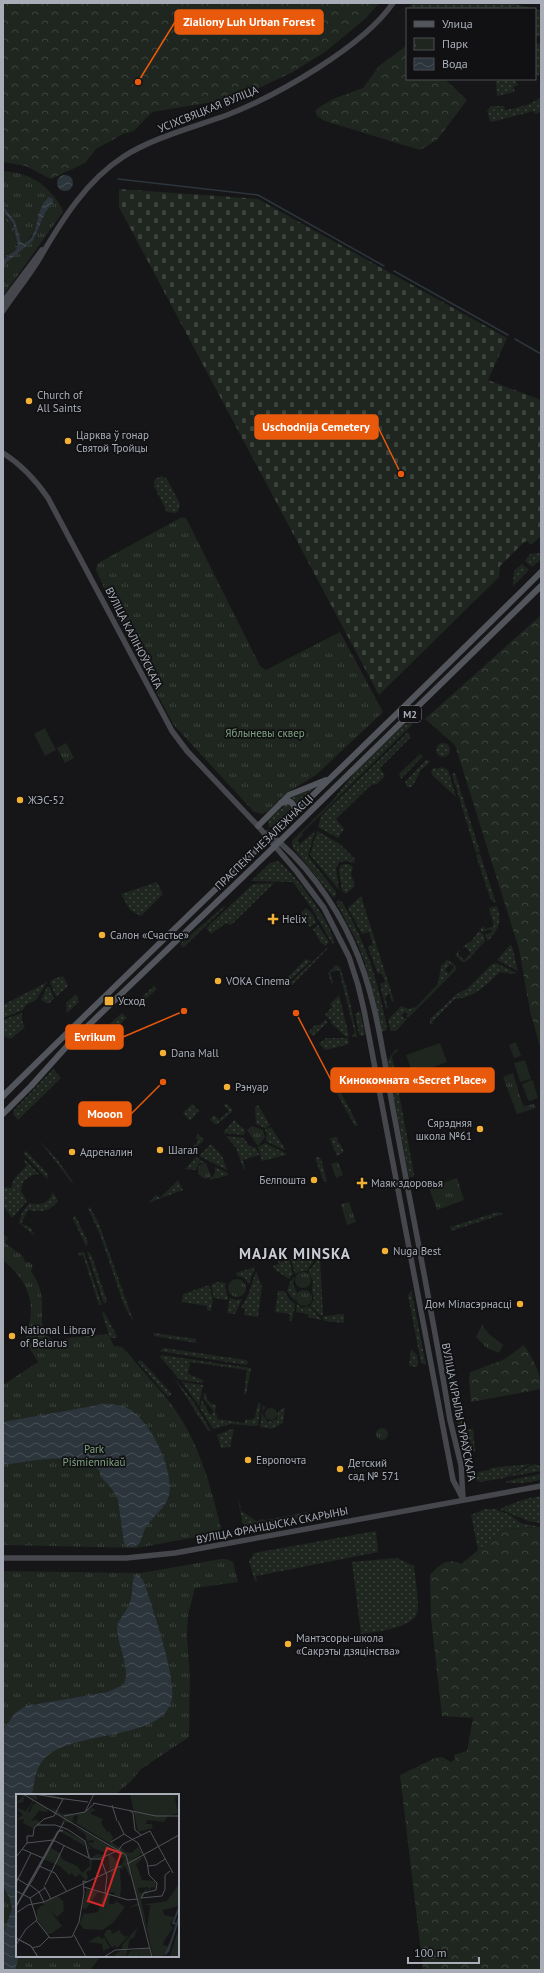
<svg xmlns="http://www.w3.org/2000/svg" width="544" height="1973" font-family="'PT Sans',sans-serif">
	<defs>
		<pattern id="grass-dots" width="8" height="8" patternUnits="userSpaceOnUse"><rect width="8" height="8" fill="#1e261f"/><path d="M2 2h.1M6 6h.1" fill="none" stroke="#3c433d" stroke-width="1.8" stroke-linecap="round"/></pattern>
		<pattern id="forest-crowns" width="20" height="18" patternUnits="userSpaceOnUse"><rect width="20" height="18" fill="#1e261f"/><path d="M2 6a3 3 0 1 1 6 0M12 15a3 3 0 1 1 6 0" fill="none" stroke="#3c433d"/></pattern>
		<pattern id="cemetery-stones" width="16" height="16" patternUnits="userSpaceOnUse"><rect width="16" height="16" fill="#1e261f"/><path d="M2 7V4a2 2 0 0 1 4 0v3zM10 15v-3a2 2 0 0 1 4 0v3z" fill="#3c433d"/></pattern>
		<pattern id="park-tufts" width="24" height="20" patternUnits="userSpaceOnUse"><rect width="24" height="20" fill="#1e261f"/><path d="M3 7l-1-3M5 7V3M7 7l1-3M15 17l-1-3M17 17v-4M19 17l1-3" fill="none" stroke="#3c433d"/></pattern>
		<pattern id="water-waves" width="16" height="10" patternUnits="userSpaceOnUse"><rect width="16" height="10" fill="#2c353c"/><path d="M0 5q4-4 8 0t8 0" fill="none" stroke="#485056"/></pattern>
	</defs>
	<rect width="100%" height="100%" fill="#161618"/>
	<g fill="url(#grass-dots)">
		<polygon points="412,3 511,3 535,9 502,7 493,9 408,9"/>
		<polygon points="535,9 541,11 541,37 535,36"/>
		<polygon points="535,43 541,44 541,71 538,76 535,73"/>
		<polygon points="510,79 519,79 516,81 518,85 513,87 515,92 497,96 496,81"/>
		<path d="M541 97V112L535 114 534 111 492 122 490 121 487 111 491 106H504L505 110C518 108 531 105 541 97Z"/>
		<polygon points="162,476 167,479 180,504 178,511 175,513 167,512 154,486 155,479"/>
		<polygon points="541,553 541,559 532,567 525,561 530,554"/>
		<polygon points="522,564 529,570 513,586 514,571"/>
		<polygon points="409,723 413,724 302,833 303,835 297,841 300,844 315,831 308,856 336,892 336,895 334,898 293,848 292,841 333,800 358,768 404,725"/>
		<polygon points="408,732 410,735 410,738 380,768 385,776 377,784 371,785 336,819 344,829 338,838 318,827 321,816"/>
		<circle cx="443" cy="750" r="7"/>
		<polygon points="420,754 423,756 401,779 399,774"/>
		<polygon points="427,759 430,762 421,770 412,787 407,787 405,783 406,781"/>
		<polygon points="434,767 436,769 442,767 448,770 456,797 432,775 431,771"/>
		<polygon points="455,773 480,852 476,853 452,774"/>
		<polygon points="314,788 297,806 295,801 289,799"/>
		<polygon points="289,803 292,810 274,827 269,827 268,820 286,804"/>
		<polygon points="317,831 340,844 355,859 354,863 347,861 340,862 336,868 339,890 310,855"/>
		<polygon points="480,854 496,903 491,900 476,855"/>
		<path d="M277 861C290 866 340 933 333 945L313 910 293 882 251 881 270 863Z"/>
		<polygon points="344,864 349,864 353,867 351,874 355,886 346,894 342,891 339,871 340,866"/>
		<polygon points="157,882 163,894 141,916 130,910 121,894"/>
		<polygon points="274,883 231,925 226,923 211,934 206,928 253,884"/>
		<polygon points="361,896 394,1001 392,1002 389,993 385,998 388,1008 386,1009 380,984 385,982 382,973 378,974 368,947 373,945 369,932 362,934 348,908"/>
		<path d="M339 900 343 903C367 946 378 980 387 1029L385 1031 381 1032 365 963 356 940 336 902Z"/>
		<polygon points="224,906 225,907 183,948 180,944"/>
		<path d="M497 906C502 922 499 928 488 941L485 935 492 932 491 929 482 932 480 929 484 926 485 929 494 926 489 908Z"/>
		<polygon points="306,908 313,915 316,923 309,927 301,913"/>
		<polygon points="318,925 329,942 326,946 321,943 313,929"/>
		<polygon points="479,931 484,935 485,941 467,961 462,962 455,955 460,949 458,954 464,960 471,953 465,947 462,948 468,942 470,943"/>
		<polygon points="510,945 512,946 518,971 497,960"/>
		<polygon points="329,947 292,985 288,985 328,947"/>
		<polygon points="306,959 311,961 288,982 287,978"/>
		<polygon points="447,960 454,964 452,966 450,964 445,970 449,974 455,965 456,970 408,1018 406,1016 408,1014 405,1012 401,1016 407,1019 396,1031 391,1031 388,1020 401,1006 408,1009 416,1007 438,984 441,966"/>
		<path d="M496 963 517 973 513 974 500 972C487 984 474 998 455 999L432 1022 433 1024H430V1019L457 994 468 988 492 964Z"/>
		<polygon points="336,965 340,967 349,997 357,1037 352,1037 352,1035 355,1034 339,970 330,972 333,982 332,984 328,973"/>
		<polygon points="63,976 68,986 56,997 50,982 53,979"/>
		<polygon points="47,982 36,1000 26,1005 23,1010 3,1018 3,1005"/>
		<polygon points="154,986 157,989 137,1007 133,1003 138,998 140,999"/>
		<polygon points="47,987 50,987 54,999 48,1004 41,1000"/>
		<polygon points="76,994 79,1002 67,1013 66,1003"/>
		<polygon points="339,995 349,1036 346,1037 331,1023 331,1020 341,1010 330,1020 325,1015 332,1007 330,1004"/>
		<polygon points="360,1011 365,1035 361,1036 359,1034 355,1014"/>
		<polygon points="22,1013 22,1021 25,1027 11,1039 3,1036 3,1020"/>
		<polygon points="122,1013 127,1018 108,1035 104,1029"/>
		<polygon points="326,1019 327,1023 313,1036 308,1032 315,1025 320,1025"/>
		<polygon points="326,1038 348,1038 349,1044 326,1050 319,1044"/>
		<polygon points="396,1049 398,1050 392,1056 414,1174 413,1177 409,1177 387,1061"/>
		<polygon points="53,1069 61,1078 18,1120 13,1114 14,1110"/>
		<polygon points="332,1079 346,1102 358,1125 355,1126 330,1081"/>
		<polygon points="226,1103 232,1109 232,1112 216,1125 210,1120 214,1115 219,1120 229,1111 224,1105"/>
		<polygon points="192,1104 199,1111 190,1121 183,1113"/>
		<polygon points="258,1105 270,1125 265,1129 261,1126 256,1124 255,1107"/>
		<polygon points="234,1120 245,1130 244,1135 223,1133"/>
		<polygon points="271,1127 285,1149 284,1150 266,1141 267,1135 265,1130"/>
		<polygon points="198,1134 204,1140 189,1154 186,1154 181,1148 183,1146 190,1149 198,1142 196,1137"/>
		<polygon points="226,1136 244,1138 249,1146 256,1148 259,1155 243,1160 245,1169 244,1170 236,1148"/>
		<polygon points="334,1137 337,1137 338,1143 340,1143 344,1152 337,1156 330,1139"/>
		<polygon points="39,1140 57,1159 73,1182 72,1183"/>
		<polygon points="265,1143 287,1154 286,1155 262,1161 258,1147"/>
		<polygon points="211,1144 222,1156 227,1170 199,1156"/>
		<polygon points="26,1151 48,1174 47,1179 23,1153"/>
		<polygon points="196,1157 204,1162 198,1164 196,1170 185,1169"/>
		<polygon points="318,1157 321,1159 327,1181 324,1182 315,1158"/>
		<path d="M25 1160 39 1174C28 1175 22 1180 21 1191L27 1201 12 1218 3 1206V1187L11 1188 14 1179 27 1165 24 1161Z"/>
		<polygon points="215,1167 228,1173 228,1175 209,1180 215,1174"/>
		<polygon points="178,1180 183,1190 148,1203 156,1195 160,1198"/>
		<path d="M53 1192 58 1201C50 1212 40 1212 28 1210L21 1224 31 1228 34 1235 19 1223 22 1213 29 1203C40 1206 48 1204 53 1192Z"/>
		<polygon points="90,1207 99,1224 134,1323 124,1305 101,1237 88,1208"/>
		<polygon points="498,1212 503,1214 451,1231 450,1227"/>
		<polygon points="75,1215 88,1242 86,1246 73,1219"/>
		<polygon points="321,1250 307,1271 302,1271 295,1274 291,1259"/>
		<polygon points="87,1251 91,1254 107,1301 104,1304"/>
		<polygon points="84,1252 102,1305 99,1305 83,1255 79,1256 78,1253"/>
		<polygon points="320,1257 323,1314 321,1316 310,1306 314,1299 312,1292 313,1280 308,1272"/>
		<polygon points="277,1259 279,1259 280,1262 289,1259 293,1274 289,1279 274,1269 273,1266 279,1264"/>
		<polygon points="255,1267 249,1284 244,1278 237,1276 236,1273"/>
		<polygon points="256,1271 262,1287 258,1317 244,1315 245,1309 241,1308 249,1293"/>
		<polygon points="294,1277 293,1284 297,1293 295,1301 287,1291 290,1282"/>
		<path d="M217 1282 226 1283C223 1290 229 1294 228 1300L214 1298 211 1285Z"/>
		<polygon points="209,1285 213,1299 211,1311 207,1310 207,1306 182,1302 183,1294"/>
		<polygon points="412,1290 412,1294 426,1365 421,1363 408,1295"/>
		<polygon points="278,1291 284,1291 290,1300 295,1304 292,1321 289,1321 290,1314 275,1312"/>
		<polygon points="230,1298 236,1300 242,1299 235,1314 227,1313"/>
		<polygon points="297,1304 302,1308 309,1306 322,1320 308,1317 308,1314 296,1312"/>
		<polygon points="104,1312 117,1336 116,1338 110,1338 102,1313"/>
		<polygon points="344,1314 344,1323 325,1321 322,1317 324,1316"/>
		<polygon points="154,1333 196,1339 196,1343 154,1336"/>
		<polygon points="164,1348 246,1360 248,1362 246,1365 159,1351"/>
		<polygon points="411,1349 417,1355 418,1365 416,1367 409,1366"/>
		<polygon points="161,1355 251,1368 246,1395 244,1394 247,1370 190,1362 188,1374 203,1380 203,1383 180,1380 160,1357"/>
		<polygon points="141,1360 171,1393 171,1395 168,1397 138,1362"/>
		<polygon points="449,1365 452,1368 454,1380 452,1383 448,1383 445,1366"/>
		<polygon points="173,1376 195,1404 211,1431 208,1431"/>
		<polygon points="182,1382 203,1385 199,1406"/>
		<polygon points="204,1393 207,1394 206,1398 210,1403 216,1405 215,1414 217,1415 217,1419 245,1423 245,1419 252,1420 255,1417 258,1403 261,1403 258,1425 256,1426 231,1424 213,1429 200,1408 202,1400 210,1415 214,1412 203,1398"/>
		<polygon points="263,1405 266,1408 263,1410 262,1414 268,1422 277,1419 278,1412 285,1407 283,1423 272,1429 260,1427"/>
		<polygon points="462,1421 466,1447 463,1448 456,1426 458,1422"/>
		<polygon points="232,1429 234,1429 230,1447 221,1448 217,1435"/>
		<polygon points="473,1429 475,1451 470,1451 466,1430"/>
		<polygon points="531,1464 504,1478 480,1482 474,1479 478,1472 490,1470 490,1468"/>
		<polygon points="535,1464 541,1467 541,1471 507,1477"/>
		<polygon points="541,1474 541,1480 522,1483 506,1483 507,1481"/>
		<polygon points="541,1496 541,1523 528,1521 499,1509 525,1499"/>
		<polygon points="238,1500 241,1507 240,1510 258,1522 260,1519 266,1520 307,1512 310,1516 249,1527 243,1524"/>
		<polygon points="485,1509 495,1509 510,1515 521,1523 540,1527 506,1529 499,1533 478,1550 471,1515"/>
		<polygon points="376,1531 378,1552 256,1576 257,1582 255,1581 249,1561 254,1553"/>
		<path d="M397 1558 414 1566C415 1577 420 1604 417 1613 413 1628 375 1632 361 1634L352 1562Z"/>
	</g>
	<g fill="url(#forest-crowns)">
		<polygon points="3,3 379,3 366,18 325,52 291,73 237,98 152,112 134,131 123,134 96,149 85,163 51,179 26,166 3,162"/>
		<polygon points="406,46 407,79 445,79 467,100 437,140 420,150 325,121 317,116 315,111 318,108 333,99 363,88 379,66"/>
		<path d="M3 210C9 218 21 237 18 248 16 252 7 257 3 260V257L15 249V239L3 214Z"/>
		<polygon points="541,615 541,1050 530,1011 519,949 455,745 425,719"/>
		<path d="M524 1345C533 1359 541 1373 541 1389L471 1402 469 1378 470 1372 503 1360Z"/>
		<path d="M541 1527V1970H423L400 1775 433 1759 442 1757 451 1762 455 1759 454 1755 467 1751 473 1718 442 1716 431 1618 430 1575C439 1565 448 1557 461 1564L499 1533 506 1529Z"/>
	</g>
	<polygon fill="url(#cemetery-stones)" points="119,189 258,199 507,338 488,380 541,400 541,536 531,545 527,541 524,542 500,566 499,577 379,695 119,207"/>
	<g fill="url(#park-tufts)">
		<path d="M3 171C26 173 42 180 56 199 59 203 62 207 63 212L3 296V265L33 241 45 213 53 202 50 198 45 200 33 233 26 243 22 244 15 221 3 206Z"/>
		<polygon points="182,517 186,518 260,666 266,670 340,632 383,712 316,775 285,794 267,812 262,814 254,812 173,724 118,619 96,570 97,565 100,562"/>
		<polygon points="66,743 74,758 65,763 57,748"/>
		<polygon points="513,1073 522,1103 524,1106 534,1104 536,1108 517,1114 503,1077"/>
		<polygon points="252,1126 263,1130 265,1137 258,1146 247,1130"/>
		<polygon points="338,1162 343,1175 336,1178 331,1164"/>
		<polygon points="203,1163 206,1163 211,1177 205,1179 198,1174 198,1167"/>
		<polygon points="457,1178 464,1200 437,1210 429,1188"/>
		<polygon points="349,1202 356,1222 347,1225 341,1204"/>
		<path d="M3 1234 8 1238 5 1243 23 1256 25 1262H29L33 1266 31 1271C35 1278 40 1285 41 1294 45 1313 35 1332 56 1341L69 1338 108 1334 114 1346 122 1347 129 1354C145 1375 164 1392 178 1414 201 1449 211 1488 221 1528L218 1533 137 1548 3 1545V1385L38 1362 25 1341C37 1305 31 1284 3 1260Z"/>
		<circle cx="303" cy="1280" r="8"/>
		<circle cx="237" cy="1288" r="9"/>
		<circle cx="304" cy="1298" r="8"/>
		<polygon points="482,1325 489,1334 503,1345 499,1353 487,1348 476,1337"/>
		<circle cx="271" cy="1414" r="6"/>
		<circle cx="382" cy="1434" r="6"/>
		<polygon points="221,1559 226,1559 233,1562 238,1582 195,1588 188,1615 187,1636 190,1677 189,1737 141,1769 131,1781 115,1795 17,1795 17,1956 101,1956 90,1970 3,1970 3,1571 141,1573"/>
	</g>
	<g fill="#1e261f">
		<polygon points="3,214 15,239 15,249 3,257"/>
		<polygon points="45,728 56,750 45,756 34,734"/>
		<polygon points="516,1042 521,1056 514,1058 509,1045"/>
		<polygon points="440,1043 447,1062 413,1074 406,1055"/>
		<polygon points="525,1060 531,1079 520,1082 514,1063"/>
		<polygon points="531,1080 533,1081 538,1098 530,1101 528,1100 522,1084"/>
	</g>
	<g fill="url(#water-waves)">
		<circle cx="65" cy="183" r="8"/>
		<path d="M49 197 53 199V202L45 213 33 241 3 265V260L16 250 18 245 13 224 3 210V206L15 221 21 242 24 244C41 235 34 208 49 197Z"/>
		<path d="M105 1404C114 1404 121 1405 129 1409 151 1422 174 1469 169 1495 166 1508 153 1516 146 1527 143 1532 142 1539 139 1544 134 1548 127 1548 124 1543L118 1500 112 1489 100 1476V1471C75 1450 34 1461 3 1465V1422Z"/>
		<path d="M135 1575H138L143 1580 146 1588C154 1613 175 1674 172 1698 166 1742 69 1729 43 1760 35 1770 34 1783 32 1795H17V1956H19L15 1970H3V1934L12 1909 10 1899 3 1886V1730L15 1713 26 1706 108 1692 123 1685C132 1672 118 1646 117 1630 117 1618 127 1613 130 1602 134 1592 130 1587 135 1575Z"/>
	</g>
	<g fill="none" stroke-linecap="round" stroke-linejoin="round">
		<g stroke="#2c353c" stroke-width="1.5">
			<polyline points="118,179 258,195 384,266"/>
			<polyline points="394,271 508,335"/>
			<polyline points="515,339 541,354"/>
		</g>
		<g stroke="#45474d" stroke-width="5.5">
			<polyline points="3,302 42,250"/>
			<path d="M3 311C15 293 30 275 41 256 62 220 87 180 123 157 152 138 194 127 227 115 276 96 363 47 393 3"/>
			<path d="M3 453C22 465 35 479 48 498L172 731 187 751 258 826 297 872 324 908 349 957 358 985 364 1010 453 1480 463 1499"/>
			<path d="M268 833C303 859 334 902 352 942 378 998 384 1065 396 1125 414 1223 434 1321 450 1420L461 1465 463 1498"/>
			<polyline points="3,1558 126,1558 175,1553 541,1486"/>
		</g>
		<g stroke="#53555c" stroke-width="6">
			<path d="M281 803 289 801C296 805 295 810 293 816"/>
			<polyline points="258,826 289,795 326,780"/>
			<path d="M3 1096C181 920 364 749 541 572"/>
			<polyline points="3,1114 31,1086 68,1045 274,847 541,586"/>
		</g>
	</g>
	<g fill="#f2b134" stroke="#111113" stroke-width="1.5">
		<circle cx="29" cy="401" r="4"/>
		<circle cx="68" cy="441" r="4"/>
		<circle cx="20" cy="800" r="4"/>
		<path d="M271 913h4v4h4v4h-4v4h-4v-4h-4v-4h4z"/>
		<circle cx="102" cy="935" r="4"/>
		<circle cx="218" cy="981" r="4"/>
		<rect x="104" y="996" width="10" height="10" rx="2"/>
		<circle cx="163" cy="1053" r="4"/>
		<circle cx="227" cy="1087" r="4"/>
		<circle cx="480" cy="1129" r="4"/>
		<circle cx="160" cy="1150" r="4"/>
		<circle cx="72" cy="1152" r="4"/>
		<circle cx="314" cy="1180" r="4"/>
		<path d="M360 1177h4v4h4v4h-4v4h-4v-4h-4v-4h4z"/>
		<circle cx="385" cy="1251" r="4"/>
		<circle cx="520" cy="1304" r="4"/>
		<circle cx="12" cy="1336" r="4"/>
		<circle cx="248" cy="1460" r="4"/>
		<circle cx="340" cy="1469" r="4"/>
		<circle cx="288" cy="1644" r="4"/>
	</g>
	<g text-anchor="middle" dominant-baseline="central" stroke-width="3.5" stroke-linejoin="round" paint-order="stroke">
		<rect fill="#111113" stroke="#7b7e86" stroke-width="1" x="399" y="706" width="22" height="16" rx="3"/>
		<g font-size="10" font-weight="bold" fill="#a8adb8">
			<text x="410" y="714">М2</text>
		</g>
		<g font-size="11" fill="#a8adb8" stroke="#111113">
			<text transform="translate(208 109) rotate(-22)">УСІХСВЯЦКАЯ ВУЛІЦА</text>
			<text transform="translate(134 638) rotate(63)">ВУЛІЦА КАЛІНОЎСКАГА</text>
			<text transform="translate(264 842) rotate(-44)">ПРАСПЕКТ НЕЗАЛЕЖНАСЦІ</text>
			<text transform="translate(459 1412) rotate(79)">ВУЛІЦА КІРЫЛЫ ТУРАЎСКАГА</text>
			<text transform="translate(272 1525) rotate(-11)">ВУЛІЦА ФРАНЦЫСКА СКАРЫНЫ</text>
		</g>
		<g font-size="11" fill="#a8adb8" stroke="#111113" text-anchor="start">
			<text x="37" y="395">Church of<tspan x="37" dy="13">All Saints</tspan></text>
			<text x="76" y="435">Царква ў гонар<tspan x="76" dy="13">Святой Тройцы</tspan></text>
			<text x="28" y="800">ЖЭС-52</text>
			<text x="282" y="919">Helix</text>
			<text x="110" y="935">Салон «Счастье»</text>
			<text x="226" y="981">VOKA Cinema</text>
			<text x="118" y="1001">Усход</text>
			<text x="171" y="1053">Dana Mall</text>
			<text x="235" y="1087">Рэнуар</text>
			<text x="472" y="1123" text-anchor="end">Сярэдняя<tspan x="472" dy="13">школа №61</tspan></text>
			<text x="168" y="1150">Шагал</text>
			<text x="80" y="1152">Адреналин</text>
			<text x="306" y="1180" text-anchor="end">Белпошта</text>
			<text x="371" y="1183">Маяк здоровья</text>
			<text x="393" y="1251">Nuga Best</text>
			<text x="512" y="1304" text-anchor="end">Дом Міласэрнасці</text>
			<text x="20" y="1330">National Library<tspan x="20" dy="13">of Belarus</tspan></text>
			<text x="256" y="1460">Европочта</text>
			<text x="348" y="1463">Детский<tspan x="348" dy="13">сад № 571</tspan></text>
			<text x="296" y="1638">Мантэсоры-школа<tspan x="296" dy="13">«Сакрэты дзяцінства»</tspan></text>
		</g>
		<g font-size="11" fill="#7fa381" stroke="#111113">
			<text x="265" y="733">Яблыневы сквер</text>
			<text x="94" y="1449">Park<tspan x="94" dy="13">Piśmiennikaŭ</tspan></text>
		</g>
		<g font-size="15" font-weight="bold" letter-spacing="1" fill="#c9ccd4" stroke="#111113">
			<text x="295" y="1253">MAJAK MINSKA</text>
		</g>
	</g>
	<g transform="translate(16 1794)">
		<rect width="163" height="163" fill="#161618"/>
		<path d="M2 0H34L47 4 46 9 41 16 42 17 46 20 56 19 54 21 66 19 58 22 56 27 52 25 59 29 48 28 43 33 48 24 39 20 33 15 40 17 32 12 41 16 46 6 21 1V6L9 0 18 6 9 23 16 27 20 25 26 31 23 30 17 34 7 29 8 25 0 26 7 21 0 14 10 17 16 8V6L9 2 7 8 0 10 7 2ZM58 24V28L107 55 113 65 128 63 120 70 126 86 120 93 122 102 123 95 124 100 133 93 131 95 132 102 129 99 125 105 133 144 123 111 112 114 122 109 115 75 114 83 109 72H106L108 73 106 76 104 74 109 64V62L108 65 105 63 94 49 57 27Z" fill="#1e261f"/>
		<path d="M114 0H163L159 5 162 19 152 22 148 28 131 26 130 30H136L137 34 122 38ZM22 9 32 15 31 18 23 17 15 27 9 23V18H14L17 10ZM77 14 79 16 81 20 79 17 75 18V20L87 25 85 29 91 38 93 37 97 43 96 48 101 54 60 29 62 22 60 21ZM58 32 102 55 90 59 77 54 71 48 77 49 78 46 71 47 69 40ZM119 70 118 74 125 86 140 87 139 94 135 93 133 97 132 93 122 94 123 102H122L119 89 121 92 123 85 122 88 118 86 115 72ZM104 74 105 94 104 103 98 101 99 98 94 99 95 77ZM163 90V112L147 116 148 121 158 123 154 130 157 134 148 147 147 151 152 152 150 161 137 163 131 135 134 111H126L151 107ZM88 100 94 101 93 110H98L100 107 109 113 97 129 86 136 68 135 64 130 65 125 69 118V120L82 118ZM122 133 117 145 115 144 113 148 110 163H100L99 160 106 156V151ZM163 133V163H154L155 159ZM105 135 104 138 109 143 113 141 101 154 99 151 96 154 88 141 91 136H95L96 140ZM82 142 87 145 88 143 94 154 87 157 86 150 72 148ZM133 154 135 163H124L122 158 123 163H111L114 157Z" fill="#1e261f"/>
		<path d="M92 60 96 61 104 72 94 76Z" fill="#1e261f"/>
		<path d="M46 35 68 47 69 52 45 38H47ZM71 49 75 55V59V55H72L75 64 81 60 89 61 88 58 90 60 84 64 76 65 75 76 70 78 72 83 70 87 64 80 59 83 56 79 53 81 44 72 27 65 35 54 44 59 46 65 61 72 66 79 74 72ZM122 53 126 59 121 63 114 65 107 57 115 59ZM71 95 82 98 70 115 66 114ZM41 102 47 107 48 117 41 123 26 109ZM85 119 97 121 96 129 90 133 83 129Z" fill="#1e261f"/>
		<path d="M26 111 31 112 46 132 35 140H31L21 125V116Z" fill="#1e261f"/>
		<path fill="none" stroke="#2c353c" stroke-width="2" d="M161 130 157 129 163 114M152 158 163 123M150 160 157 143"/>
		<path fill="none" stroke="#505258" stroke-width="1" d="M7 0 110 61 136 163M18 0 43 4M42 4 72 8M77 9 140 22H163M96 11 101 27M113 16 117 19 119 36 125 41M70 17 79 9M48 22 69 18 78 0M102 27 108 40 122 49 131 68 133 81 141 89 140 96 128 99 125 104M21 31H39M39 31 51 35 69 47 73 64M42 37H43L46 36 47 37H43L16 87 14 90 0 112ZM37 46 75 65H85L91 82 89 99M95 48 108 40M11 49 37 46M6 55 27 64M102 57 107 50 134 37 157 79M0 63 11 49V42H17L18 34 28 25 38 22 47 5M85 64 103 56M111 70 163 41M23 72 39 79 51 98M132 72 140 71 149 65M0 84 13 92M0 89 15 59M14 91 23 98 28 108M29 91 48 52M28 92 35 105M68 93 112 106 121 105M0 97 14 104 21 126M14 104 29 94M125 104 146 102 149 95V81L154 77M0 113 48 28M0 119 12 111 28 108 105 72M20 126 34 144 56 143 63 128 68 99 67 87 71 88M58 141 70 163M0 144 15 152 22 163M0 144 15 152 22 163M0 151 10 135 21 126M16 154 24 152 33 143M88 163 99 156 134 154"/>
		<path fill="#d62828" fill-opacity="0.15" stroke="#d62828" stroke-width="2" d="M91 54 105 59 87 112 72 107Z"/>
		<rect width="163" height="163" fill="none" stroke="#a8adb8" stroke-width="2"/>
	</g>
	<path fill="none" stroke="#e8590c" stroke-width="1.5" d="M138 82L175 22M401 474L378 427M184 1011L123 1037M296 1013L331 1080M163 1082L131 1114"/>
	<g fill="#e8590c" stroke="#111113" stroke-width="1.5">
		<circle cx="138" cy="82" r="4"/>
		<circle cx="401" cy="474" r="4"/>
		<circle cx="184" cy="1011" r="4"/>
		<circle cx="296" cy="1013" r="4"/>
		<circle cx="163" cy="1082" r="4"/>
	</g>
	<g fill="#e8590c" stroke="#e8590c" stroke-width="1.5">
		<rect x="175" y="10" width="148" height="24" rx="4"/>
		<rect x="255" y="415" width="123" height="24" rx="4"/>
		<rect x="66" y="1025" width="57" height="24" rx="4"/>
		<rect x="331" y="1068" width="163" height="24" rx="4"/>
		<rect x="79" y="1102" width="52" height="24" rx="4"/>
	</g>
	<g font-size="12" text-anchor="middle" font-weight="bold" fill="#fff">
		<text x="249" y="26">Zialiony Luh Urban Forest</text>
		<text x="316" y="431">Uschodnija Cemetery</text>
		<text x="95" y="1041">Evrikum</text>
		<text x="413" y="1084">Кинокомната «Secret Place»</text>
		<text x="105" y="1118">Mooon</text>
	</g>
	<rect width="544" height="1973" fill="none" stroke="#a8adb8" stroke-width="8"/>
	<rect x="406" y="8" width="130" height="72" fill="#111113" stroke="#4d4f55"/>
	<rect x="414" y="21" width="20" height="6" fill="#53555c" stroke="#4d4f55"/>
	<text x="442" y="28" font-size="12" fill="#a8adb8">Улица</text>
	<rect x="414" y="38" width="20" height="12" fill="url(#park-tufts)" stroke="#4d4f55"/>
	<text x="442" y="48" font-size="12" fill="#a8adb8">Парк</text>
	<rect x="414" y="58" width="20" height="12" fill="url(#water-waves)" stroke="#4d4f55"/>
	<text x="442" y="68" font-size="12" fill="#a8adb8">Вода</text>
	<path d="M408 1957v6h71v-6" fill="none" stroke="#a8adb8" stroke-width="2"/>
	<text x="414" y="1957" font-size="12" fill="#a8adb8" stroke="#111113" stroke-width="3" paint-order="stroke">100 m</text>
</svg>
